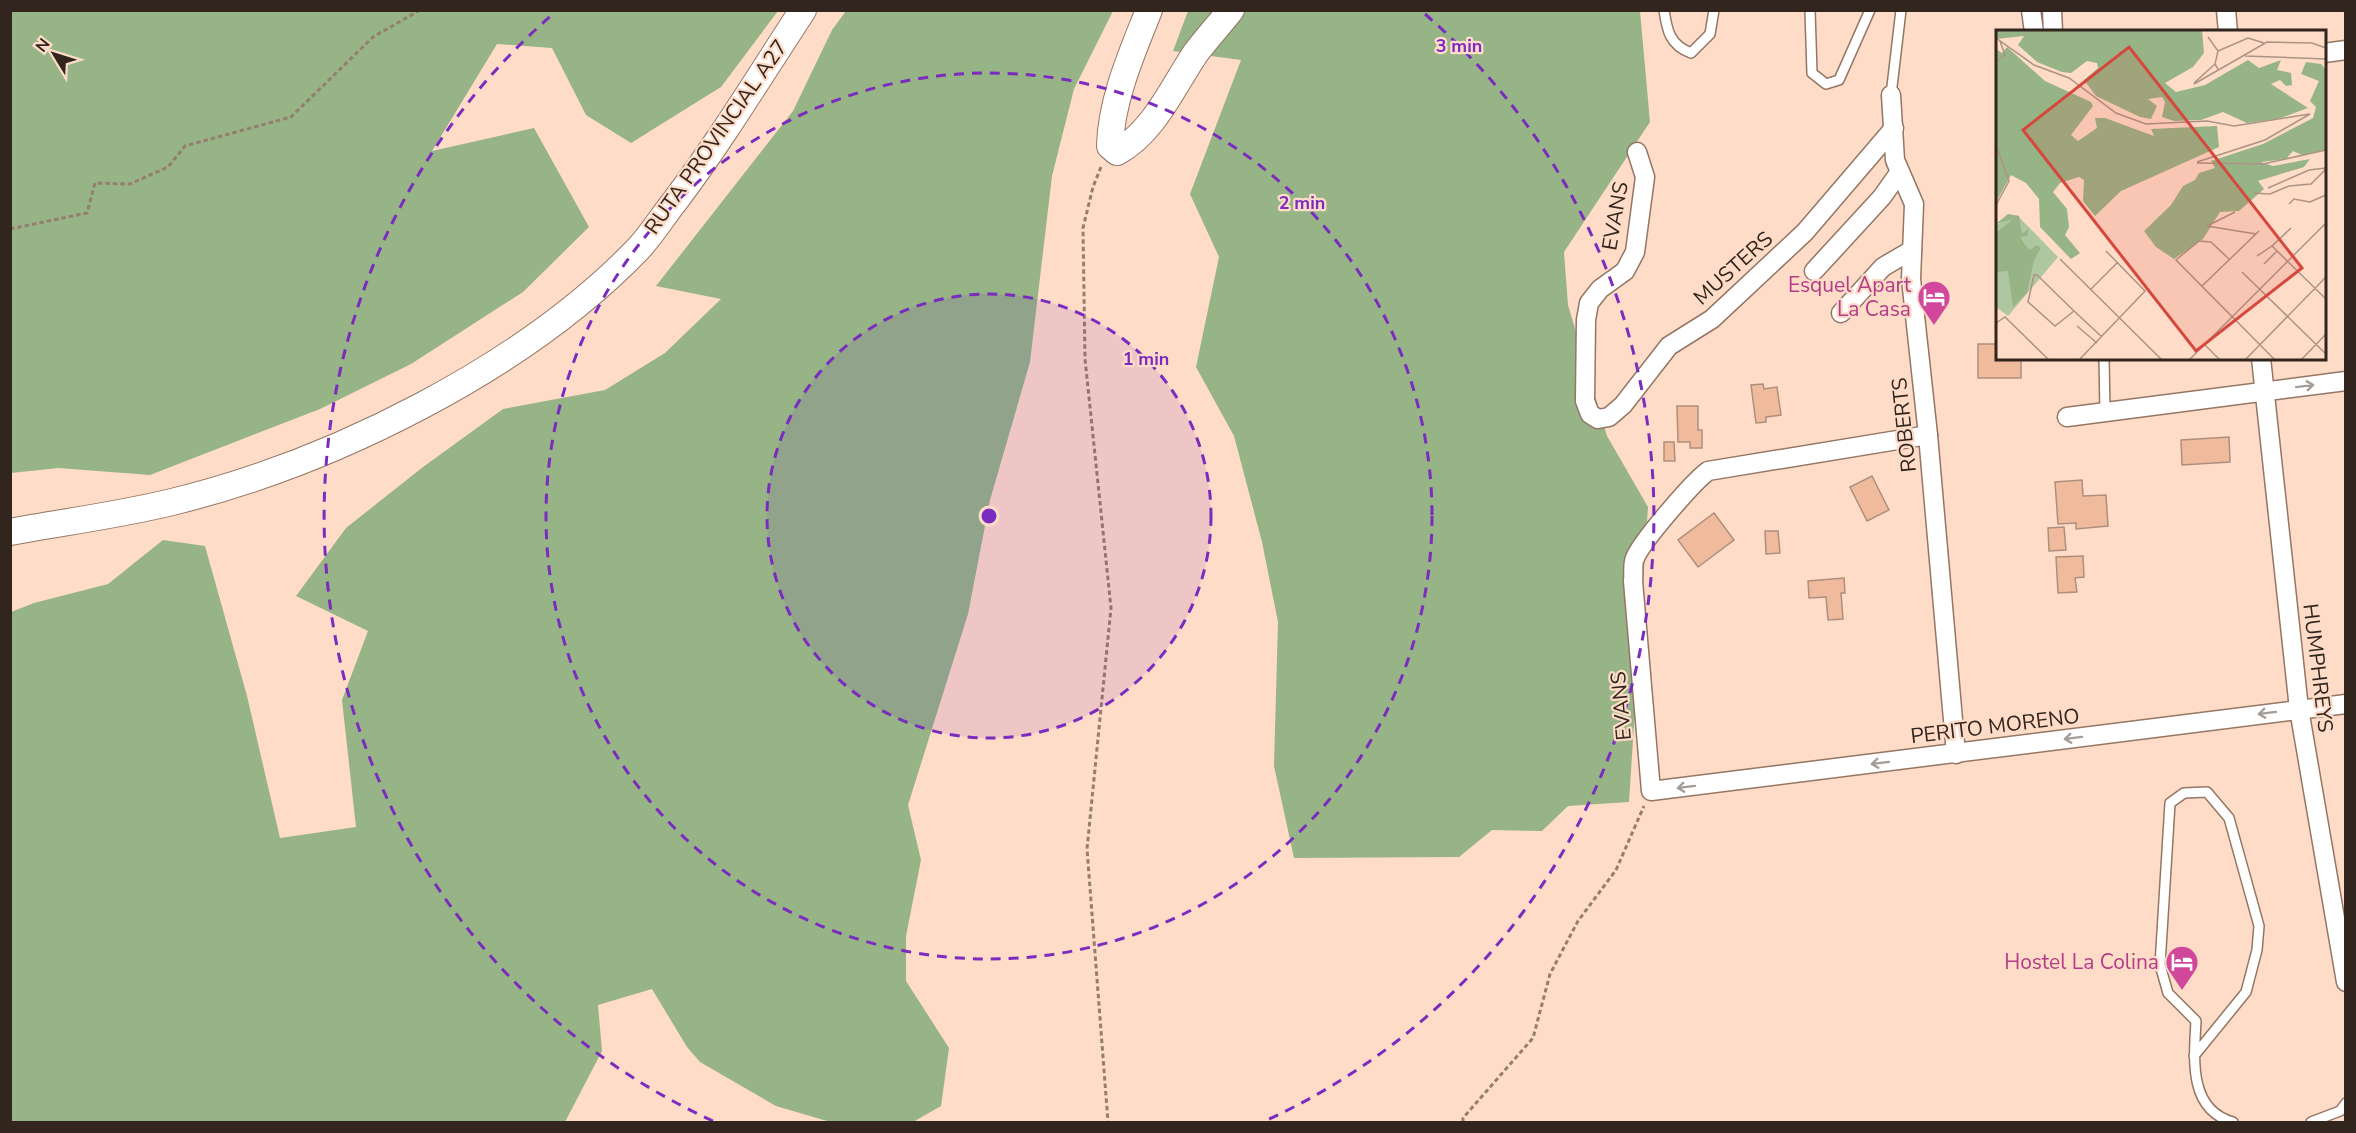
<svg xmlns="http://www.w3.org/2000/svg" width="2356" height="1133" font-family="'Nunito Sans',sans-serif">
	<rect width="100%" height="100%" fill="#fedcc8"/>
	<g fill="#96b485">
		<polygon points="11,10 778,10 778,11 721,87 631,143 586,115 552,48 497,44 432,151 534,128 589,227 523,292 411,364 320,409 150,475 58,468 11,473"/>
		<polygon points="846,11 1113,11 1074,89 1052,176 1030,362 990,500 968,614 908,805 921,860 906,936 906,981 949,1048 941,1106 913,1122 827,1121 776,1106 700,1062 687,1047 652,989 598,1005 602,1051 565,1122 11,1122 11,612 34,603 108,584 163,540 205,546 247,696 280,838 356,827 342,700 368,631 296,596 346,528 423,467 503,409 605,390 665,353 721,299 656,286 793,111 832,30"/>
		<polygon points="1188,11 1640,11 1650,122 1564,252 1568,305 1607,436 1648,507 1629,802 1568,806 1542,831 1492,830 1459,857 1294,858 1274,766 1278,622 1262,542 1234,436 1196,367 1219,257 1190,194 1241,60 1173,51"/>
	</g>
	<g fill="#efbb9c" stroke="#ae8f7d" stroke-width="1.5">
		<polygon points="1978,344 1998,344 1998,358 2021,358 2021,378 1978,378"/>
		<polygon points="1763,384 1764,389 1777,387 1781,415 1766,417 1766,422 1756,423 1751,385"/>
		<polygon points="1677,406 1698,406 1698,430 1702,430 1702,448 1690,448 1690,442 1678,442"/>
		<polygon points="2229,437 2230,462 2182,465 2181,440"/>
		<polygon points="1664,442 1674,442 1675,461 1664,461"/>
		<polygon points="1872,476 1889,510 1867,521 1850,487"/>
		<polygon points="2082,480 2083,496 2106,495 2108,526 2076,529 2076,523 2058,524 2055,482"/>
		<polygon points="1714,513 1734,540 1698,567 1678,540"/>
		<polygon points="2064,527 2066,550 2049,551 2048,528"/>
		<polygon points="1765,531 1778,531 1780,553 1766,554"/>
		<polygon points="2083,556 2084,577 2075,578 2077,592 2058,593 2056,557"/>
		<polygon points="1844,578 1845,593 1841,593 1843,619 1828,620 1826,597 1809,598 1808,581"/>
	</g>
	<g fill="none" stroke-linecap="round" stroke-linejoin="round">
		<defs>
			<g id="lane">
				<path d="M1664 10C1667 31 1670 45 1691 53L1710 34 1714 10"/>
				<polyline points="1810,10 1812,73 1826,84 1839,80 1870,10"/>
				<polyline points="1891,95 1901,10"/>
				<polyline points="2104,358 2105,412"/>
				<path d="M2194 1056 2246 992 2257 950 2259 926 2229 818 2207 792 2184 793 2170 803 2160 965 2168 993 2196 1021C2194 1058 2188 1110 2233 1122"/>
				<polyline points="2311,1122 2340,1111 2346,1103"/>
			</g>
			<g id="street">
				<polyline points="2031,10 2034,32"/>
				<polyline points="2052,10 2053,32"/>
				<polyline points="2226,10 2228,32"/>
				<polyline points="2324,53 2346,50"/>
				<polyline points="1891,95 1895,160 1914,204 1911,279 1928,435 1956,754"/>
				<polyline points="1637,152 1645,177 1635,252 1625,271 1600,289 1589,303 1586,320 1585,401 1590,414 1598,419 1609,417 1623,405 1669,346 1712,319 1805,232 1894,128"/>
				<polyline points="1814,271 1882,197 1899,173"/>
				<polyline points="1841,313 1883,267 1912,250"/>
				<polyline points="2261,358 2299,709 2346,982"/>
				<polyline points="2067,417 2346,381"/>
				<path d="M1928 435 1708 471C1693 482 1642 541 1635 558 1632 564 1634 574 1633 581L1651 791 2346 704"/>
			</g>
			<g id="secondary">
				<path d="M1149 10C1132 53 1111 100 1110 146L1117 152C1153 133 1173 87 1195 54 1206 39 1219 25 1231 10"/>
				<path d="M10 532C64 522 119 515 172 502 332 463 524 368 639 248 652 234 663 216 675 201 721 140 761 74 803 10"/>
			</g>
		</defs>
		<use href="#lane" stroke="#947664" stroke-width="12"/>
		<use href="#street" stroke="#947664" stroke-width="21"/>
		<use href="#secondary" stroke="#947664" stroke-width="28"/>
		<g stroke="#957e70" stroke-width="3" stroke-dasharray="4.5 3" stroke-linecap="butt">
			<polyline points="1101,167 1093,187 1083,228 1085,359 1111,608 1087,849 1108,1122"/>
			<polyline points="10,229 87,213 95,183 130,184 168,167 185,146 291,117 373,37 420,10"/>
			<polyline points="1463,1122 1463,1118 1533,1038 1550,974 1578,921 1616,870 1644,806"/>
		</g>
		<use href="#lane" stroke="#fff" stroke-width="9"/>
		<use href="#street" stroke="#fff" stroke-width="18"/>
		<use href="#secondary" stroke="#fff" stroke-width="26"/>
	</g>
	<defs><path id="oneway-shaft" d="M-6 0H5M1.5-3L5.5 0L1.5 3" fill="none" stroke-width="1.6" stroke-linecap="round" stroke-linejoin="round" transform="scale(1.5)"/></defs>
	<g stroke="#a29d99">
		<use href="#oneway-shaft" transform="translate(2305 386) rotate(-7)"/>
		<use href="#oneway-shaft" transform="translate(2267 713) rotate(173)"/>
		<use href="#oneway-shaft" transform="translate(2073 738) rotate(173)"/>
		<use href="#oneway-shaft" transform="translate(1880 763) rotate(173)"/>
		<use href="#oneway-shaft" transform="translate(1686 787) rotate(173)"/>
	</g>
	<circle cx="989" cy="516" r="222" fill="#7b2cbf" fill-opacity=".12"/>
	<g fill="none" stroke="#7b2cbf" stroke-width="3" stroke-dasharray="10 8">
		<circle cx="989" cy="516" r="222"/>
		<circle cx="989" cy="516" r="443"/>
		<path d="M713 1121A665 665 0 0 1 553 14M1425 14A665 665 0 0 1 1265 1121"/>
	</g>
	<defs>
		<symbol id="hotel-pin" viewBox="-11 -11 22 30"><path d="M0 17L-7.5 6A9.5 9.5 0 1 1 7.5 6Z" fill="#d1479c" stroke="#fedcc8"/><path d="M-6-4.5h1.5V1H6V5H4.5V3h-9V5H-6ZM-4 0a1.8 1.8 0 1 1 3.6 0ZM.5 0V-2.5h3Q6-2.5 6 0Z" fill="#fff"/></symbol>
	</defs>
	<g fill-rule="evenodd">
		<use href="#hotel-pin" x="1915" y="278" width="38" height="52"/>
		<use href="#hotel-pin" x="2163" y="943" width="38" height="52"/>
	</g>
	<g text-anchor="middle" dominant-baseline="central" stroke-width="4.5" stroke-linejoin="round" paint-order="stroke">
		<g font-size="21" fill="#31251d" stroke="#fedcc8">
			<text transform="translate(716 137) rotate(-55)">RUTA PROVINCIAL A27</text>
			<text transform="translate(1615 216) rotate(-80)">EVANS</text>
			<text transform="translate(1733 268) rotate(-42)">MUSTERS</text>
			<text transform="translate(1904 425) rotate(-96)">ROBERTS</text>
			<text transform="translate(2318 668) rotate(83)">HUMPHREYS</text>
			<text transform="translate(1621 706) rotate(-95)">EVANS</text>
			<text transform="translate(1995 726) rotate(-7)">PERITO MORENO</text>
		</g>
		<g font-size="21" fill="#b23c85" stroke="#fedcc8" text-anchor="end">
			<text x="1911" y="285">Esquel Apart<tspan x="1911" dy="24">La Casa</tspan></text>
			<text x="2159" y="962">Hostel La Colina</text>
		</g>
	</g>
	<g transform="translate(1996 30)">
		<rect width="330" height="330" fill="#fedcc8"/>
		<path d="M21 185 62 227 12 286 0 277V195Z" fill="#aec7a1"/>
		<path d="M0 0H206L208 23 197 37 169 53 180 62 209 55 252 30 263 38 285 30 281 40 295 43 296 55 290 56 284 50 275 54 312 78 282 89 251 93 227 82 205 90 178 91 166 87 169 72 166 67 152 69 161 76 155 89 144 87 100 66 88 50 102 38 101 33 91 31 75 43 66 42 41 32 22 15 28 6 0 9ZM11 17 49 51 95 72 97 76 75 105 82 111 101 98 99 88H109L158 106 155 99 221 96 223 117 125 161 99 186 87 171 88 150 83 147 64 153 57 162 71 179 73 197 69 205 84 223 75 229 44 197 43 169 30 153 15 145 0 172V19L6 23ZM310 32 325 34 330 40V120L306 125 297 121 290 129 265 132 277 136 314 129 308 137 262 151 268 159 243 181 224 182 207 209 178 229 160 217 148 201 175 175 187 156 199 150 203 143 219 138 215 131 267 114 317 88 320 77 314 71 323 51 305 44ZM12 184 23 186 26 204 33 198 31 206 24 207 30 216 34 220 40 215 45 218 38 230 31 263 17 277 12 241 0 242V203L17 189 0 194Z" fill="#96b485"/>
		<path fill="none" stroke="#ac9384" stroke-width="1.5" d="M212 7 222 21 219 34 222 39M0 8 38 35 73 48 120 83 150 94 211 91 238 96 314 84 269 110 201 132M222 21 252 8 268 13M249 26 330 29M0 31 9 25 4 11M198 53 219 34M198 54 271 12 316 13 330 18M0 115 13 151 0 175M201 133 267 134 330 120M272 158 313 140 330 138M258 163 274 164 293 156 315 154 330 139M293 174 298 169 314 172 330 165M211 196 260 204M211 196 239 182M295 198 276 216 330 269M261 226 276 216M64 229 166 330M234 230 215 212 203 211 180 230 279 330M268 234 281 221M246 242 330 324M206 256 263 201M95 259 122 232M78 281 59 296 32 272 38 245H41L78 281 106 307M0 293 9 287 53 330M81 296 101 313M208 314 224 330M83 330 149 261 110 221M193 330 330 193M249 330 330 247M305 330 330 304"/>
		<path fill="#d6483d" fill-opacity="0.15" stroke="#d6483d" stroke-width="3" d="M133 17 306 238 200 321 27 100Z"/>
		<rect width="330" height="330" fill="none" stroke="#31251d" stroke-width="3"/>
	</g>
	<circle cx="989" cy="516" r="9" fill="#7b2cbf" stroke="#fedcc8" stroke-width="3"/>
	<g font-size="18" text-anchor="middle" font-weight="bold" fill="#7b2cbf" stroke="#fedcc8" stroke-width="4.5" stroke-linejoin="round" paint-order="stroke">
		<text x="1459" y="52">3 min</text>
		<text x="1302" y="209">2 min</text>
		<text x="1146" y="365">1 min</text>
	</g>
	<rect width="2356" height="1133" fill="none" stroke="#31251d" stroke-width="24"/>
	<g transform="translate(54 54) rotate(308)" stroke="#fedcc8" stroke-width="4.5" paint-order="stroke">
	<path d="M0-4.5L10 22L0 15L-10 22Z" fill="#31251d"/>
	<text y="-9" font-size="16" font-weight="bold" text-anchor="middle" fill="#31251d">N</text>
	</g>
</svg>
